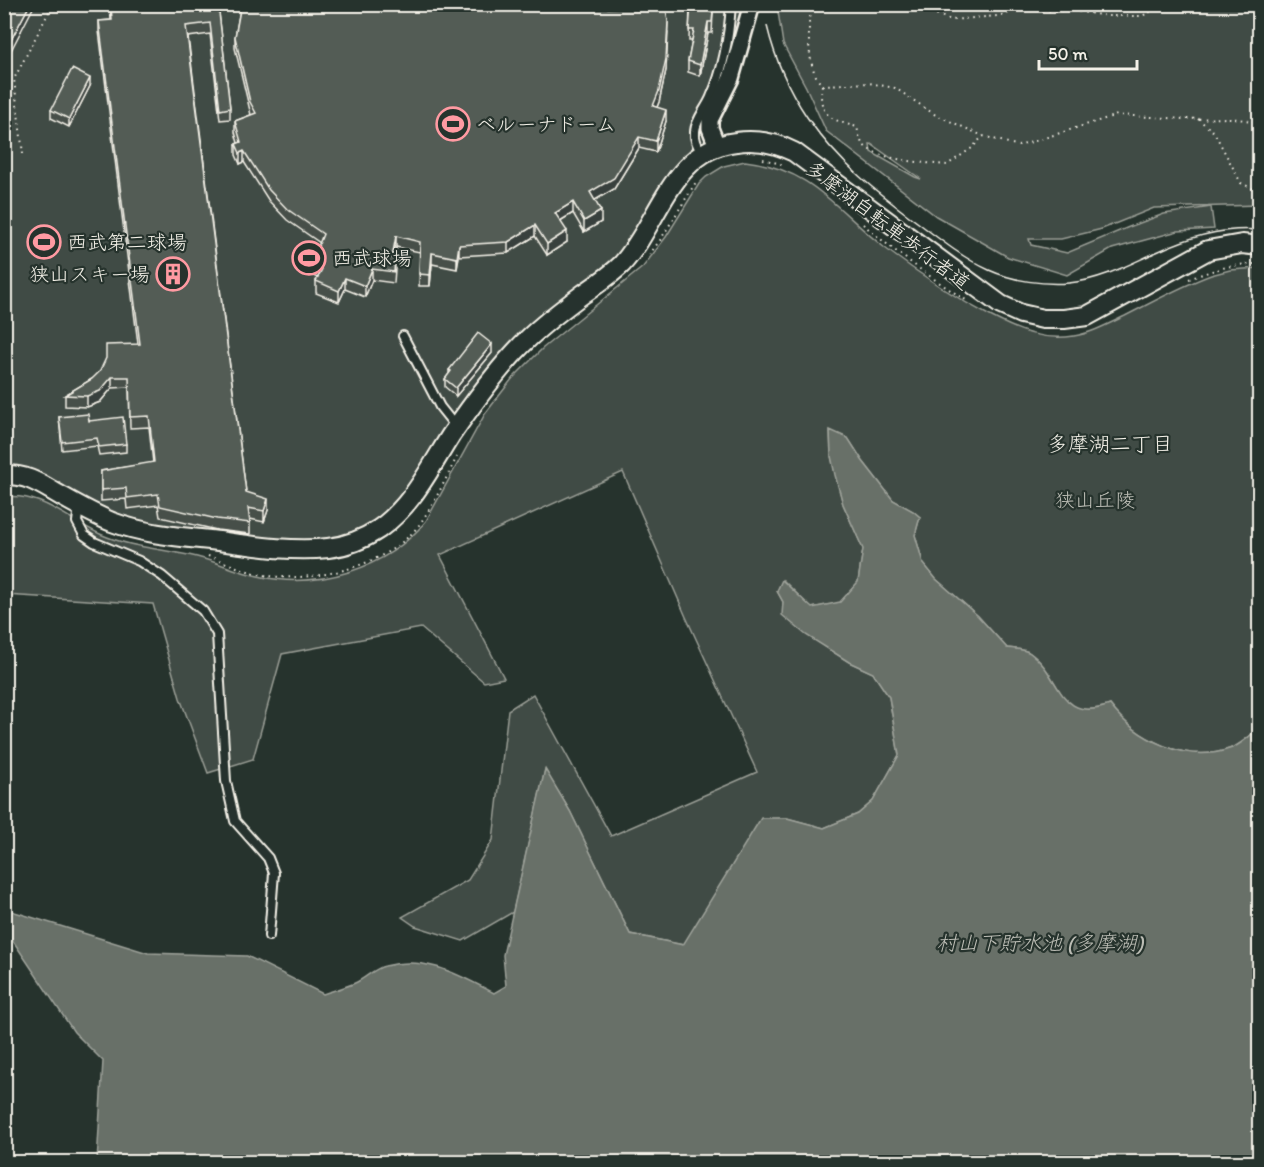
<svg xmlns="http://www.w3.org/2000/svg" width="1264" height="1167" font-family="Itim,'Klee One',sans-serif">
	<rect width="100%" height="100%" fill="#26332d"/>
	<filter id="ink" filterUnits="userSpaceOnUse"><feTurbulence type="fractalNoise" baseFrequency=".0167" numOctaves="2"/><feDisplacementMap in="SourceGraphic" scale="12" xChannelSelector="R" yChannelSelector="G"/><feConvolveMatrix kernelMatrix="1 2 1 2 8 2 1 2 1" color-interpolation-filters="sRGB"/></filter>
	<g filter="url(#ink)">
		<g fill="#414b45" stroke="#9a9e96" stroke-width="1.5" fill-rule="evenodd">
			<polygon points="5,5 744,5 738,38 705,126 636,237 591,280 543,317 403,495 373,525 336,540 296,541 179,531 114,514 78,496 46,475 5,465"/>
			<path d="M777 5H1259V205L1154 208 1102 229 1061 239H1029L1031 245 1067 253 1129 227 1164 214 1211 207 1214 229 1178 231 1112 249 1067 275 1008 257 936 216 826 131 806 87 783 44ZM870 144H871L921 179 915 177 871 152Z"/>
			<path d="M745 161C813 169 835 209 885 248 919 274 954 297 992 317 1019 331 1043 341 1074 336 1092 333 1108 324 1125 316 1153 302 1181 286 1211 275L1230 270 1259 268V728C1251 735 1240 746 1229 749 1186 764 1136 739 1110 705 1058 723 1064 683 1037 659 1033 656 1030 652 1026 651 1020 649 1013 649 1007 648L978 616 936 579 923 563 915 535 920 517 913 511 893 500 862 460 848 438 830 431 831 456 843 504 863 549 858 582 840 603 811 608 783 580 777 591 783 602V615L807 635 849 662 873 673 889 697 899 755 873 801 858 814 824 828 787 818 761 819 684 945 630 934 570 811 545 770 513 912 463 941 415 926 402 917 468 880 493 840 508 710 533 694 611 836 757 772 686 617 623 472 440 555 504 678 484 682 421 628 282 654 253 759 208 773 180 698 153 604 5 595 4 497C41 492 68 520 100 534 131 548 165 549 197 557 218 562 237 572 258 576 317 590 387 569 426 521L485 414 512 379 543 348 643 267 666 237 699 184 706 177 724 166Z"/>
		</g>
		<path fill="#676f68" stroke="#9fa39b" stroke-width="1.5" d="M830 430 848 438 862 460 893 500 913 511 920 517 915 535 923 563 936 579 978 616 1007 648C1014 649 1024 649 1030 653 1062 675 1057 724 1110 705 1136 739 1186 764 1229 749 1240 746 1251 735 1259 728V1162H97L103 1061 74 1032 5 929V909L148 953 247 956 323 994C334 990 347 987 357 982 367 977 375 968 385 966 426 955 459 975 494 993L506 986 503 955 545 769 570 811 630 934 683 945 761 818H787L824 828 858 814 873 801 899 755 889 697 873 673 849 662 806 635 782 615 783 602 777 591 782 580 812 608 840 602 858 582 863 549 843 504 835 475 831 456Z"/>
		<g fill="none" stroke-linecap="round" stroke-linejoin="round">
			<defs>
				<g id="service">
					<path d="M702 154C698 146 694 140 695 131 696 119 706 109 711 97 724 68 729 36 731 4"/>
					<polyline points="403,336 440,407 456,427"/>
					<polyline points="79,506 77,522 84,535 94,542 139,561 162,576 203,611 217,634 226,781 235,821 268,858 274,873 269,936"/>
				</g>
				<polyline id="minor" points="717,146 710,128 710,120 731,78 752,4"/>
				<path id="tertiary" d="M4 475C29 474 43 486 63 497 79 506 95 515 112 522 147 535 183 537 219 541 255 546 293 552 328 548 346 546 364 539 379 529 412 506 430 468 451 435 471 406 491 378 515 352 535 330 559 312 583 294 596 285 610 276 622 264 659 223 672 149 736 142 756 139 776 143 794 152L1001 305 1021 314 1043 319H1064L1087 316 1208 250 1242 244 1260 246"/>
			</defs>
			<use href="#service" stroke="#f4f1e8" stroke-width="12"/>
			<use href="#minor" stroke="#f4f1e8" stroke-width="20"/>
			<use href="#tertiary" stroke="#f4f1e8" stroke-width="22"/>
			<g stroke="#f4f1e8" stroke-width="2" stroke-dasharray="1.5 4.5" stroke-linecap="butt">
				<path d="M810 4C809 29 805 66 822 85L869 83 895 88 934 114 983 136 1019 146 1117 115 1184 119 1230 118 1260 122"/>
				<polyline points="915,4 920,8 951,20 997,16 1022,10 1074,11 1109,16 1142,16 1165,4"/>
				<path d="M822 85C817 116 832 120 857 127 858 131 859 137 861 141 869 160 928 163 947 165L972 148 983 136"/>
				<polyline points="1198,119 1214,132 1241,183 1260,192"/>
				<polyline points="23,154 14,79 53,4"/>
				<polyline points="763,159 784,165"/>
				<path d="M863 224C896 253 931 278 969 302"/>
				<polyline points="649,255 661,239 696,182"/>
				<path d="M1189 279C1212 270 1235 263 1260 264"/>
				<polyline points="4,493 14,492"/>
				<path d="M208 556C228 563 248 573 269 576 317 582 388 566 419 525 434 504 445 480 457 457"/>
			</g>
			<use href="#service" stroke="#26332d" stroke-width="8"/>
			<use href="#minor" stroke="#26332d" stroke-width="15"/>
			<use href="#tertiary" stroke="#26332d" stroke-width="18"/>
			<path stroke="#f4f1e8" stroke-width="1.5" d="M767 26C775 59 788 89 807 117 837 162 879 194 921 225 943 242 965 259 989 270 1013 281 1044 285 1069 283 1101 280 1130 264 1159 251 1191 236 1224 227 1260 230"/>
		</g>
		<g fill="#474f49" stroke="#f4f1e8" stroke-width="1.5">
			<polygon points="95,4 218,4 230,108 230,119 220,120 210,34 188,37 246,492 268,510 264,522 250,519 250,534 217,530 160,517 158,505 127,509 126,499 101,501 101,471 153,463 149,427 130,428 129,387 112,388 100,402 87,407 65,406 65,395 92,379 138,344 99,31 99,21 111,20 110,7 96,9"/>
			<polygon points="241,4 643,4 640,5 668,32 666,70 659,102 657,107 666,121 656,152 639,148 614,189 595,200 601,222 584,232 573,213 560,221 567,242 547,255 535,236 508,253 459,256 457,269 432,264 430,286 419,286 420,252 396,247 394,258 395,269 394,283 372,280 365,297 345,289 339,302 316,293 316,281 318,278 311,275 311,264 320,243 287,220 269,201 244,162 240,164 236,155 236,144 238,143 235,132 235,121 251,115 235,48 235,37"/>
			<polygon points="690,4 707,4 708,11 713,12 712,33 708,33 700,76 688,72 688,61 692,41 689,41"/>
			<polygon points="90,86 69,127 51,118 51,110"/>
			<polygon points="492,353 456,396 445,387 445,379 449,374 449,370"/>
			<polygon points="59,417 89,421 126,444 126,452 99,455 97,446 62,450"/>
		</g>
		<g fill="#39403c" stroke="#f4f1e8" stroke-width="1.5">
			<polygon points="30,4 35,4 4,64 4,53"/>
			<polygon points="609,4 643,4 608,16 608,5"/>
			<polygon points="668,21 666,70 659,102 653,117 653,106"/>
			<polygon points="708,22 708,33 700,76 700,65"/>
			<polygon points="90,78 90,86 69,127 69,119"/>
			<polygon points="666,110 666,121 656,152 656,141"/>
			<polygon points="639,137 639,148 614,189 590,203 590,192"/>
			<polygon points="244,151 244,162 240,164 240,153"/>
			<polygon points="573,202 573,213 555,224 555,213"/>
			<polygon points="601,211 601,222 584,232 584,221"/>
			<polygon points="535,225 535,236 508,253 508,242"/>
			<polygon points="567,231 567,242 547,255 547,244"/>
			<polygon points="396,236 396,247 392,269 392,258"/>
			<polygon points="459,245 459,256 457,269 457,258"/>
			<polygon points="432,253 432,264 430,286 430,275"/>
			<polygon points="372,269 372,280 365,297 365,286"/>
			<polygon points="345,278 345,289 339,302 339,291"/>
			<polygon points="492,344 492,353 456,396 456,388"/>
			<polygon points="112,377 112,388 100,402 87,407 87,396"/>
			<polygon points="268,499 268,510 264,522 264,511"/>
		</g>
		<g fill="#525c55" stroke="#f4f1e8" stroke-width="1.5">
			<polygon points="4,4 30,4 4,53"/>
			<polygon points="111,4 218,4 230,108 220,110 210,23 186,26 246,492 268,499 264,511 248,508 250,523 217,519 160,506 158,494 127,498 126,488 101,490 101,471 154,462 149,416 130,417 129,377 112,377 100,391 87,396 65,395 92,379 100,371 106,358 106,345 140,344 99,21 112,20"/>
			<polygon points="241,4 609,4 608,5 608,8 665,4 668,21 666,59 659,91 653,106 666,110 656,141 639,137 614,178 590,192 601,211 584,221 573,202 555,213 567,231 547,244 535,225 508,242 459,245 457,258 432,253 430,275 419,274 420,242 396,236 392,258 395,258 394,272 372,269 365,286 345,278 339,291 316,281 322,269 311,264 323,234 287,209 269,190 244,151 240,153 236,144 241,142 235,121 256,113 250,102 235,37"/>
			<polygon points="691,4 707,4 708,11 713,12 712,22 708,22 700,65 688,61 694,30 689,30"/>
			<polygon points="72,69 90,78 69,119 51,110"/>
			<polygon points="478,333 492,344 456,388 445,379 451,371 449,370"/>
			<polygon points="88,414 89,421 123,417 126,444 99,447 97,438 62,442 59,417"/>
			<polygon points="4,720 9,721 9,738 4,737"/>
		</g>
	</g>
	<defs>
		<symbol id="stadium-ring" viewBox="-11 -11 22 22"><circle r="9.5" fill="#26332d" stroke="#ff9aa2" stroke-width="1.5"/><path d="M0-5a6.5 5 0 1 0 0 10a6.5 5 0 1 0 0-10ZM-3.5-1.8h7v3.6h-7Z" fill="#ff9aa2"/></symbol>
		<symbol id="building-ring" viewBox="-11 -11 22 22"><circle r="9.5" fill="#26332d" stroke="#ff9aa2" stroke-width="1.5"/><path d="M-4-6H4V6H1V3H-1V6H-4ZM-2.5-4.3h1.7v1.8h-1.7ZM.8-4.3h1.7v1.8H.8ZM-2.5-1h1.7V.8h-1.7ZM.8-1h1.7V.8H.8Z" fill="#ff9aa2"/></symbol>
	</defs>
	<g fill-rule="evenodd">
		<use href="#stadium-ring" x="434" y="105" width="38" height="38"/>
		<use href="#stadium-ring" x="25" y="223" width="38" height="38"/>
		<use href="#stadium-ring" x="290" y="239" width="38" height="38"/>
		<use href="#building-ring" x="154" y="255" width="38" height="38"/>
	</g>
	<g text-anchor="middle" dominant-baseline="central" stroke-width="4.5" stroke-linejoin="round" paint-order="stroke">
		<g font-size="20" fill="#f4f1e8" stroke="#26332d" text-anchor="start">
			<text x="476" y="124">ベルーナドーム</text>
			<text x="67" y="242">西武第二球場</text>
			<text x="332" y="258">西武球場</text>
			<text x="150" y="274" text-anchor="end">狭山スキー場</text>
		</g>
		<g font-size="20" fill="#f4f1e8" stroke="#26332d">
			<text transform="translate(888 225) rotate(37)">多摩湖自転車歩行者道</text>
		</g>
		<g font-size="20" fill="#bebfb7" stroke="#26332d">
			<text x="1095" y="500">狭山丘陵</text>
		</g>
		<g font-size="21" fill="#f4f1e8" stroke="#26332d">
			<text x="1110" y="443">多摩湖二丁目</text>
		</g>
		<g font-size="21" font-style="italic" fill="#bcbdb5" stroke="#26332d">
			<text x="1040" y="942">村山下貯水池 (多摩湖)</text>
		</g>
	</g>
	<rect width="1264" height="1167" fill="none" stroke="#26332d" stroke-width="24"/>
	<rect x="12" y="12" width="1240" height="1143" fill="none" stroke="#f4f1e8" stroke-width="2" filter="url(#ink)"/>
	<path d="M1039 60v9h98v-9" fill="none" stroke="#f4f1e8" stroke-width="3"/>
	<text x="1048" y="60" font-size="18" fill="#f4f1e8" stroke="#26332d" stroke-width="4.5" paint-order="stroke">50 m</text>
</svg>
